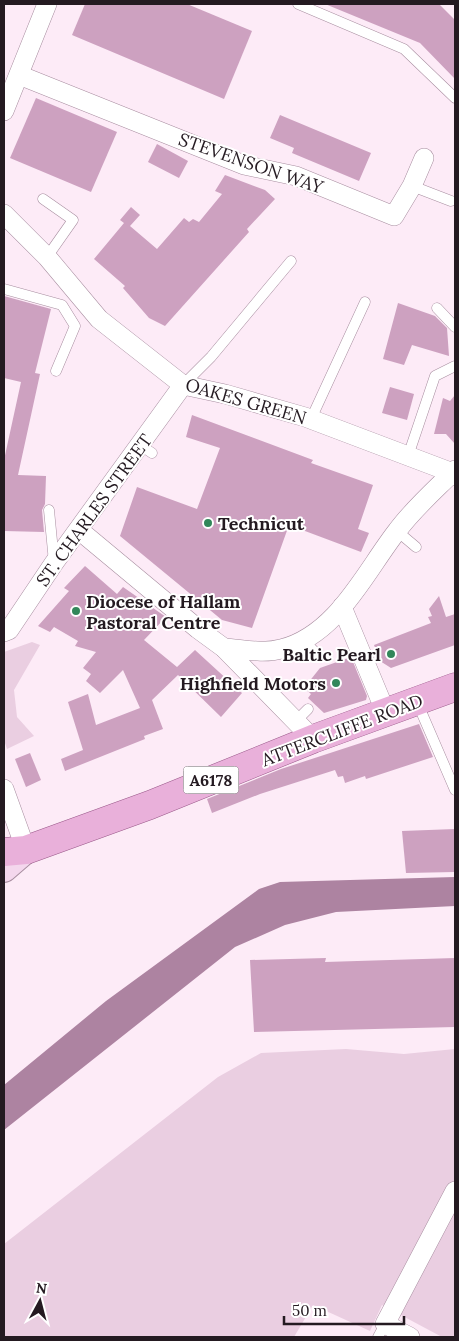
<svg xmlns="http://www.w3.org/2000/svg" width="459" height="1341" font-family="Lora,serif">
	<rect width="100%" height="100%" fill="#fdebf7"/>
	<g fill="#eacee1">
		<polygon points="32,642 40,645 14,690 17,717 34,736 7,749 4,740 4,652"/>
		<polygon points="346,1049 404,1054 455,1049 455,1337 442,1337 382,1305 370,1331 313,1305 294,1337 4,1337 4,1244 218,1077 261,1053"/>
	</g>
	<polygon fill="#ad83a1" points="455,877 455,906 336,912 285,925 235,947 4,1130 4,1085 106,1001 259,889 280,882"/>
	<g fill="#cda1c0">
		<polygon points="85,4 187,4 252,31 224,99 72,35"/>
		<polygon points="325,4 439,4 455,20 455,79 420,43"/>
		<polygon points="36,98 117,132 91,192 10,158"/>
		<polygon points="280,115 371,153 359,181 292,153 294,148 270,138"/>
		<polygon points="157,144 188,161 179,178 148,162"/>
		<polygon points="225,175 265,190 275,199 247,229 249,232 165,326 149,318 123,288 125,286 94,259 124,223 120,220 131,207 140,215 130,226 157,249 184,218 189,222 193,219 199,222 222,194 215,191"/>
		<polygon points="4,296 51,309 35,373 40,374 18,475 46,476 45,504 42,510 44,532 4,531 4,460 21,382 4,378"/>
		<polygon points="398,303 435,316 447,328 449,356 412,345 404,365 383,359"/>
		<polygon points="390,387 414,394 407,420 382,413"/>
		<polygon points="455,395 455,444 446,434 434,434 443,398 450,401"/>
		<polygon points="192,415 313,460 311,463 373,485 358,529 369,533 361,552 289,525 252,628 222,620 120,536 137,487 197,509 220,448 186,437"/>
		<polygon points="85,566 117,594 123,587 166,617 144,640 177,667 195,650 242,693 221,717 178,675 152,700 163,729 144,736 145,739 65,771 61,759 83,750 68,702 88,694 96,725 140,708 123,670 100,693 86,681 91,674 83,668 96,652 75,646 78,641 54,627 50,632 38,626 69,591 64,588"/>
		<polygon points="439,596 446,617 455,614 455,645 391,668 380,661 374,645 431,623 428,617 432,616 429,609"/>
		<polygon points="351,657 367,696 366,700 324,713 308,698 311,694 304,688 320,668"/>
		<polygon points="419,724 433,757 366,779 365,776 345,783 343,776 338,777 335,770 260,794 212,813 207,799 281,769"/>
		<polygon points="30,753 41,780 26,787 15,759"/>
		<polygon points="455,829 455,872 406,873 402,831"/>
		<polygon points="326,958 325,962 455,958 455,1027 254,1032 250,960"/>
	</g>
	<g fill="none" stroke-linecap="round" stroke-linejoin="round">
		<defs>
			<g id="lane">
				<polyline points="298,4 404,49 455,98"/>
				<polyline points="412,186 451,201"/>
				<polyline points="43,199 73,220 47,257"/>
				<polyline points="4,289 62,305 75,326 56,371"/>
				<polyline points="437,308 455,327"/>
				<polyline points="183,385 211,357 291,261"/>
				<polyline points="311,419 365,302"/>
				<polyline points="140,445 152,453"/>
				<polyline points="408,456 435,376 455,366"/>
				<polyline points="49,510 54,562"/>
				<polyline points="397,531 416,547"/>
				<polyline points="303,640 318,655"/>
				<polyline points="417,702 455,790"/>
				<polyline points="296,721 308,709"/>
				<polyline points="378,1337 385,1324"/>
			</g>
			<g id="street">
				<polyline points="19,75 244,165 296,176 394,216 412,186 424,158"/>
				<polyline points="4,111 47,4"/>
				<polyline points="4,214 47,257 99,319 183,385 225,394 305,417 453,473 455,476"/>
				<polyline points="79,530 198,629 224,648 313,739"/>
				<polyline points="342,607 386,713"/>
				<polyline points="4,632 9,630 54,563 183,385"/>
				<path d="M224 648C242 649 263 654 281 649 337 635 365 572 397 531 414 508 435 490 455 470"/>
				<polyline points="4,789 26,850"/>
				<polyline points="410,1337 385,1324 455,1191"/>
			</g>
			<polyline id="secondary" points="4,869 26,850"/>
			<polyline id="primary" points="4,852 26,850 150,805 313,739 455,687"/>
		</defs>
		<use href="#lane" stroke="#a88ea0" stroke-width="11"/>
		<use href="#street" stroke="#a88ea0" stroke-width="20"/>
		<use href="#secondary" stroke="#a88ea0" stroke-width="28"/>
		<use href="#primary" stroke="#9a598a" stroke-width="29"/>
		<use href="#lane" stroke="#fff" stroke-width="10"/>
		<use href="#street" stroke="#fff" stroke-width="19"/>
		<use href="#secondary" stroke="#f4d7ed" stroke-width="26"/>
		<use href="#primary" stroke="#e9b0da" stroke-width="28"/>
	</g>
	<g fill="#31875a" stroke="#fff" stroke-width="2">
		<circle cx="208" cy="523" r="5"/>
		<circle cx="76" cy="611" r="5"/>
		<circle cx="391" cy="654" r="5"/>
		<circle cx="336" cy="683" r="5"/>
	</g>
	<g text-anchor="middle" dominant-baseline="central" stroke-width="4" stroke-linejoin="round" paint-order="stroke">
		<rect fill="#fff" stroke="#665f64" stroke-width="1" x="183.5" y="766.5" width="55" height="27" rx="4"/>
		<g font-size="16" font-weight="bold" fill="#241a21">
			<text x="211" y="780">A6178</text>
		</g>
		<g font-size="18" fill="#241a21" stroke="#fff">
			<text transform="translate(251 163) rotate(19)">STEVENSON WAY</text>
			<text transform="translate(246 401) rotate(16)">OAKES GREEN</text>
			<text transform="translate(94 510) rotate(-54)">ST. CHARLES STREET</text>
			<text transform="translate(342 730) rotate(-21)">ATTERCLIFFE ROAD</text>
		</g>
		<g font-size="18" font-weight="bold" fill="#241a21" stroke="#fff" text-anchor="start">
			<text x="218" y="523">Technicut</text>
			<text x="86" y="601">Diocese of Hallam<tspan x="86" dy="21">Pastoral Centre</tspan></text>
			<text x="381" y="654" text-anchor="end">Baltic Pearl</text>
			<text x="326" y="683" text-anchor="end">Highfield Motors</text>
		</g>
	</g>
	<rect width="459" height="1341" fill="none" stroke="#241a21" stroke-width="10"/>
	<g transform="translate(40 1301) rotate(7)" stroke="#ffffff" stroke-width="4" paint-order="stroke">
	<path d="M0-4L9 19L0 12L-9 19Z" fill="#241a21"/>
	<text y="-8" font-size="14" font-weight="bold" text-anchor="middle" fill="#241a21">N</text>
	</g>
	<path d="M284 1316v8h120v-8" fill="none" stroke="#241a21" stroke-width="2.5"/>
	<text x="292" y="1316" font-size="15" fill="#241a21" stroke="#ffffff" stroke-width="4" paint-order="stroke">50 m</text>
</svg>
